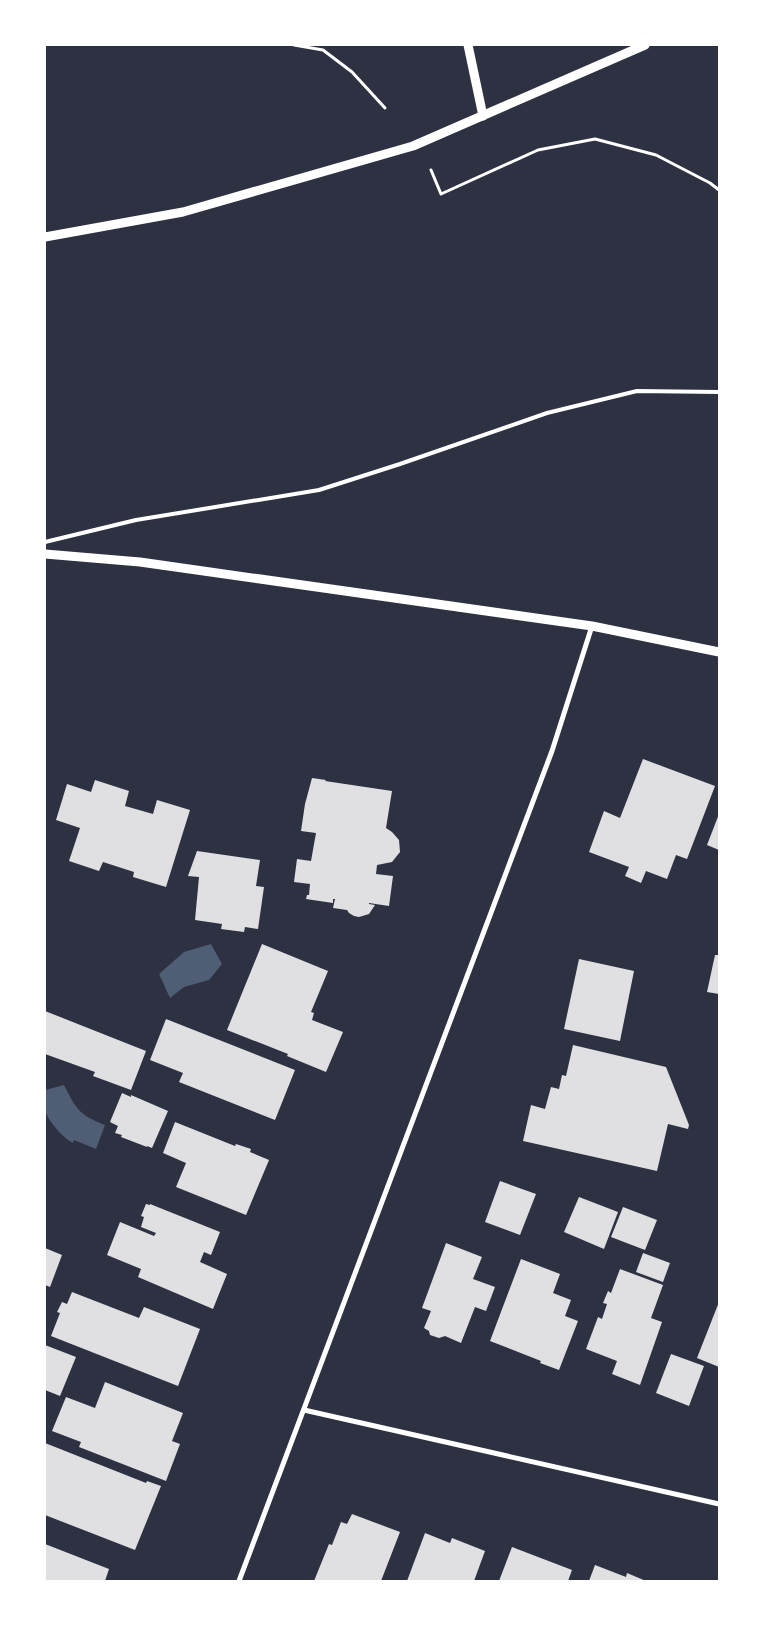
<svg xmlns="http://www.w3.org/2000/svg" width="764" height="1626" font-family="'Fira Sans Condensed',sans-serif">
	<rect width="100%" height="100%" fill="#2d3142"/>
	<g fill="#4f5d75">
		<polygon points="211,944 222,964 209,980 184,987 170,998 159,974 184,952"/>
		<path d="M64 1085C77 1110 78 1114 105 1125L96 1149 74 1140 73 1143C64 1139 47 1120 45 1110 44 1105 45 1096 45 1090Z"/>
	</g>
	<g fill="#e0e0e3">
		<polygon points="643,759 715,786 687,859 676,855 667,879 646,871 641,883 625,876 629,867 589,852 604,811 620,818"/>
		<polygon points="312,778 326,780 325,781 392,791 386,828 392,832 399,840 400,852 392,862 377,865 376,874 393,876 389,906 369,903 369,904 375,905 369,914 359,917 354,916 349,913 347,910 333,908 335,899 333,899 333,903 306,899 307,895 309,895 310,884 294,882 297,859 311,861 316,833 301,831 305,804"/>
		<polygon points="95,780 129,791 125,806 153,814 157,800 190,810 166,887 133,877 134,872 103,862 99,871 69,861 80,828 56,820 67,784 91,792"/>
		<polygon points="719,814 719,850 707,845"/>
		<polygon points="197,851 260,860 256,886 264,887 258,929 245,927 244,932 221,929 222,924 195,920 199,877 188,876"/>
		<polygon points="262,944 328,971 311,1012 314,1013 312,1020 343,1032 326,1072 287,1056 288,1054 227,1030"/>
		<polygon points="715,955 719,955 719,994 707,992"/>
		<polygon points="579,959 634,971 620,1041 564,1029"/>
		<polygon points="45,1011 146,1051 131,1090 93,1076 95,1072 45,1054"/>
		<polygon points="166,1019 295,1070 275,1120 179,1082 183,1073 150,1060"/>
		<polygon points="573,1045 666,1067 689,1125 688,1129 668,1124 657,1171 523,1141 531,1105 545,1109 551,1087 559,1089 562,1075 566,1076"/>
		<polygon points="122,1093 131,1097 131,1095 168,1111 152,1148 147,1146 147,1147 121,1137 122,1135 115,1133 118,1126 110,1122"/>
		<polygon points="175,1122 235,1146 236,1144 251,1149 250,1152 269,1160 246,1215 176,1187 186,1163 163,1153"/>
		<polygon points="500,1181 536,1194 520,1235 485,1222"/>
		<polygon points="579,1197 618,1212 604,1249 564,1232"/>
		<polygon points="146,1204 150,1205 150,1204 220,1232 211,1255 204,1252 200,1262 227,1274 213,1309 138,1277 141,1269 107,1255 120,1222 154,1236 156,1233 141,1227 144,1217 141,1216"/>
		<polygon points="623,1207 657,1220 645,1250 611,1237"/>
		<polygon points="446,1243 482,1257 473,1279 495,1287 486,1311 475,1307 461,1343 445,1336 439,1338 430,1335 429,1331 424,1328 431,1311 422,1308"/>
		<polygon points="45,1248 62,1255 50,1287 45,1285"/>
		<polygon points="643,1253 670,1263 663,1282 636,1272"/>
		<polygon points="521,1259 560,1274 553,1293 571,1300 565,1316 578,1321 559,1370 540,1363 541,1361 490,1341"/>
		<polygon points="620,1269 663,1285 651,1318 662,1322 640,1385 612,1374 617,1361 586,1349 598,1317 602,1319 607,1304 603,1303 608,1291 611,1293"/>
		<polygon points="72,1292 139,1318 144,1307 200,1329 178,1386 51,1336 60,1313 57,1312 62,1302 67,1304"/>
		<polygon points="719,1302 719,1367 697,1358"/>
		<polygon points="45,1345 76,1357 60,1396 45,1390"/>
		<polygon points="671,1354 704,1366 689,1406 656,1393"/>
		<polygon points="105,1382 183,1413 172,1441 180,1444 166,1481 79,1447 81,1442 52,1431 66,1397 95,1408"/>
		<polygon points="45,1443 146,1483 147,1481 161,1486 135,1550 45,1515"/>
		<polygon points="352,1514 400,1532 381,1581 314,1581 329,1544 332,1545 341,1522 347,1524"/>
		<polygon points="425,1533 450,1543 452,1538 485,1551 474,1581 407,1581"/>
		<polygon points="45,1544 109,1569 105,1581 45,1581"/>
		<polygon points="512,1547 572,1570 568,1581 499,1581"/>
		<polygon points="595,1565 626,1577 627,1573 646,1581 589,1581"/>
	</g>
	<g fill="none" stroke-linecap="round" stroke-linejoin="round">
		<g stroke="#fff" stroke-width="3">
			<polyline points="294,45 323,50 352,72 385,108"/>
			<polyline points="431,170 441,194 538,150 595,139 656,155 710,183 719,190"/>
		</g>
		<polyline stroke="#fff" stroke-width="4" points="45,542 136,520 319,490 400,464 547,413 637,391 719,392"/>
		<g stroke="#fff" stroke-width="5">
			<polyline points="304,1410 719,1504"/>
			<polyline points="239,1581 552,751 592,626"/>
		</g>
		<g stroke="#fff" stroke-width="9">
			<polyline points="468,45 483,116"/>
			<polyline points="45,237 183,212 413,146 645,45"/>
			<polyline points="45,554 140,562 592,626 719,652"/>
		</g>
	</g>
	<rect width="764" height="1626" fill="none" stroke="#ffffff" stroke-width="92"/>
</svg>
